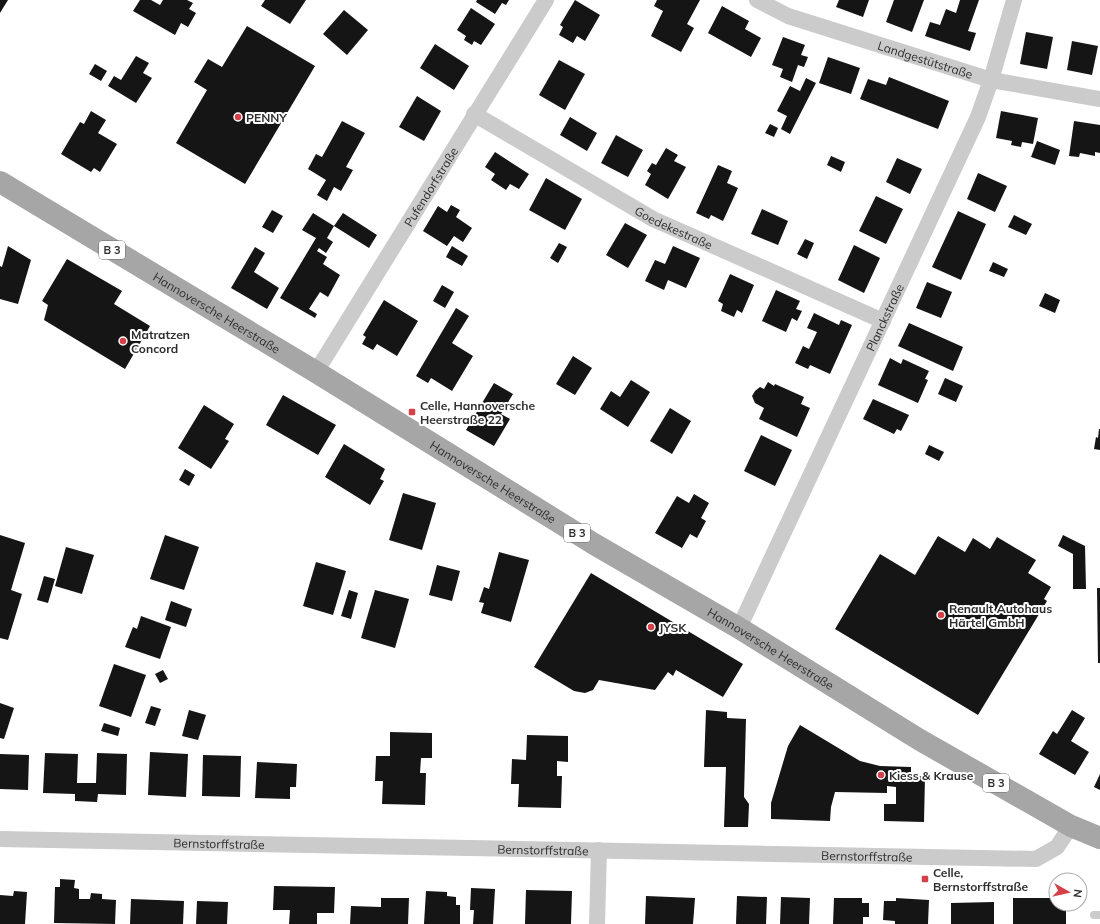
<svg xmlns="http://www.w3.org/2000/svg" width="1100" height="924" font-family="Mulish,sans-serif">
	<rect width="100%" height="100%" fill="#fff"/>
	<g fill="#151515">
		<polygon points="0,0 8,0 0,13"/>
		<polygon points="140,0 151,0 160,5 163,0 187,0 193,3 189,9 196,13 188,27 181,23 175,35 133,11"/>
		<polygon points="265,0 306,0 290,24 261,6"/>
		<polygon points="477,0 509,0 506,5 502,3 495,14 476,2"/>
		<polygon points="575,0 600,15 585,41 577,36 573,43 559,35 563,27 560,25"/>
		<polygon points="657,0 700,0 687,24 694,28 681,52 651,36 663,11 654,6"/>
		<polygon points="839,0 869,0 863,17 836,7"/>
		<polygon points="894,0 924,0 912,32 886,22"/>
		<polygon points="960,0 979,0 968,31 976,33 970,51 925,36 930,22 940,25 946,9 956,13"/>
		<polygon points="722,6 749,21 745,29 761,38 751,57 708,33"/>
		<polygon points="471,8 495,24 481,45 474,41 472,45 464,40 466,36 457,30"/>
		<polygon points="344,10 368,30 347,55 323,34"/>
		<polygon points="247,26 315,66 245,184 176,143 207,90 194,82 208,59 222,67"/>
		<polygon points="1026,32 1053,37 1047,69 1020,64"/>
		<polygon points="783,37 805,45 801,55 808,57 804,67 798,65 792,82 780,77 783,69 772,65"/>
		<polygon points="1072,41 1098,46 1092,75 1067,70"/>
		<polygon points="435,44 469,66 454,90 420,68"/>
		<polygon points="136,56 149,63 143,73 152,78 136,103 108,86 114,76 121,80"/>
		<polygon points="828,57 860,68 851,94 819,83"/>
		<polygon points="559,60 585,74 565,110 539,95"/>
		<polygon points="95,64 107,71 101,81 89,74"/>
		<polygon points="889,77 949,101 938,129 860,99 868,79 886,85"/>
		<polygon points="806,78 816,83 790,134 781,129 787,116 777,111 790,86 800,91"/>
		<polygon points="417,96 441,111 424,141 399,127"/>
		<polygon points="91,111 106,120 98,133 117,144 100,172 94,168 91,172 61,154 80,122 84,124"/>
		<polygon points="1001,111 1038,118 1033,144 1022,142 1021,147 1011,145 1012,141 996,138"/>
		<polygon points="570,117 597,133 587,151 560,135"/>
		<polygon points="342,121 365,133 346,167 353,170 341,191 334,187 327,201 317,195 326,180 308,169 316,154 322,157"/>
		<polygon points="1074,121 1100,125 1100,153 1095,152 1095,156 1080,153 1079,157 1069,156"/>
		<polygon points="770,124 778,128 774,137 765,133"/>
		<polygon points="616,135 643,150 628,177 601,163"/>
		<polygon points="1037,141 1060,150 1055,165 1031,157"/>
		<polygon points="666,148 678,155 674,161 686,167 668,199 645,185 651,174 647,171 652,163 656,165"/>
		<polygon points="495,152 529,174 519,189 510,184 506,190 491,180 495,174 485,167"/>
		<polygon points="831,156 845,162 841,172 827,165"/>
		<polygon points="897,158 922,169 910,194 886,182"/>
		<polygon points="718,165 732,171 727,183 738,188 723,221 711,215 709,219 696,213"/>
		<polygon points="978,173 1007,186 995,212 967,199"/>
		<polygon points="546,178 582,199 565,230 529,210"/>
		<polygon points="876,196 903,209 886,244 859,231"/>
		<polygon points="451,205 460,210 456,217 472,228 463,242 454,236 447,246 423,231 438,206 447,212"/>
		<polygon points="762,209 788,221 778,245 751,234"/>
		<polygon points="272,210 283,216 273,233 262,227"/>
		<polygon points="958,211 986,224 961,280 932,267"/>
		<polygon points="313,213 334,226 327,238 333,242 326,253 319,248 317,251 327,257 323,264 340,275 328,297 320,292 309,309 317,314 315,318 280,298 316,238 302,230"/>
		<polygon points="343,213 377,235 369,248 334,226"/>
		<polygon points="1014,215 1032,224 1026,235 1008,227"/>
		<polygon points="625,223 647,235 628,268 606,255"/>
		<polygon points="805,239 814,243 807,259 797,254"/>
		<polygon points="559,243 567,247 558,263 550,258"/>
		<polygon points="854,245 880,258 864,293 838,280"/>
		<polygon points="8,246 31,260 18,304 0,299 0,266 2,267"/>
		<polygon points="452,246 468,256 462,266 446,257"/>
		<polygon points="673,246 700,258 686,288 668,280 664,290 645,281 655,260 665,264"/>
		<polygon points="255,247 265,253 254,272 279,288 267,309 231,288"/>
		<polygon points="67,259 122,291 114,304 150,326 125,369 44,320 48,305 42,301"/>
		<polygon points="993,262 1008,269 1004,277 989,271"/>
		<polygon points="730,274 754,285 742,313 737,310 734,317 721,311 723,304 718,301"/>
		<polygon points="927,282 952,292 941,318 916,308"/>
		<polygon points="442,285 454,292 445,308 433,301"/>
		<polygon points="776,290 800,301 796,309 802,311 797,321 792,318 786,332 762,321"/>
		<polygon points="1045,293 1060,300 1055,313 1039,306"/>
		<polygon points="384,300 418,321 397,356 377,344 373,350 362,344 366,337 363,335"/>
		<polygon points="456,308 469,316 452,343 473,356 452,391 431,378 428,383 416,376"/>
		<polygon points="814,313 839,325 841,320 852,325 830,374 810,365 808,369 795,363 803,346 809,349 817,332 807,328"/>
		<polygon points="909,323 963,347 953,371 898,346"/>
		<polygon points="573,356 592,368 575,395 556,384"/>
		<polygon points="890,358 901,364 903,359 929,371 925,379 928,380 918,403 878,385"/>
		<polygon points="945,378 963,386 956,402 938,394"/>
		<polygon points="631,380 650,392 628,427 600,409 611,391 620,397"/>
		<polygon points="768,382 774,386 775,384 804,397 801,404 810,408 797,437 759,419 764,408 755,403 752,396 755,391 760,387 764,389"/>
		<polygon points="494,383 513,394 501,414 510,419 494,446 466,430"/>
		<polygon points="283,395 336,425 318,455 266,425"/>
		<polygon points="873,399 909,415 901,431 897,429 894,434 863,419"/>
		<polygon points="204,405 234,424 225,439 229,441 211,469 178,448"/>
		<polygon points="670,408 691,421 672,454 650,441"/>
		<polygon points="1099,429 1100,429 1100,450 1094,449 1096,437 1098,438"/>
		<polygon points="761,435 792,450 775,486 744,471"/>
		<polygon points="344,444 385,469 380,479 384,481 370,505 325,477"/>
		<polygon points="929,445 944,452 939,461 925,454"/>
		<polygon points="185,469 195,475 189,486 179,480"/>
		<polygon points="403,493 436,503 422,550 389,540"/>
		<polygon points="694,494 709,503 701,518 706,521 697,538 690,534 682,548 655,533 677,496 689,503"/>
		<polygon points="0,535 25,543 11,590 22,594 8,640 0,638"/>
		<polygon points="165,535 199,547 184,590 150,579"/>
		<polygon points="1063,535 1085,546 1086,589 1073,589 1073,554 1058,546"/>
		<polygon points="938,536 965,552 973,538 990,549 997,537 1036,560 1028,573 1051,587 1044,599 1047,601 978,715 835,629 880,554 915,575"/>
		<polygon points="66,547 94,555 82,594 55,586"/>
		<polygon points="499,552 529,560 511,622 481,613 484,603 479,602 484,587 489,589"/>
		<polygon points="316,562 346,571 333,615 303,606"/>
		<polygon points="437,565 460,571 452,601 429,595"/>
		<polygon points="591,573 743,664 723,697 676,670 673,676 668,672 655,690 599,680 593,690 585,693 574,691 534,667"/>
		<polygon points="44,576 55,579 48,603 37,600"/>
		<polygon points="1097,588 1100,588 1100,663 1098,663"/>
		<polygon points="349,590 358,593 351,619 341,616"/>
		<polygon points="375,590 409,599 395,648 361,638"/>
		<polygon points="171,601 192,609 186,627 165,620"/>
		<polygon points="141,616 171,627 160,659 125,647 133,627 137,629"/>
		<polygon points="114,664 146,675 131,717 99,706"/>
		<polygon points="163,670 168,679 160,683 155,674"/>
		<polygon points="0,703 14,708 4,739 0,738"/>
		<polygon points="151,706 161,709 155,726 145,723"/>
		<polygon points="189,710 206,715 198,740 182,736"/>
		<polygon points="706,710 727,712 727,718 746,719 744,797 749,804 748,827 724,827 726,767 704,767"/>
		<polygon points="1072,710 1085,718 1071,741 1089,752 1075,775 1039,754 1053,731 1057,734"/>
		<polygon points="104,723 120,728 118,736 101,731"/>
		<polygon points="800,725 860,761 880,766 911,767 911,776 925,776 924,822 884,821 884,804 896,804 896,787 887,786 887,793 835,792 831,807 830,821 771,819 771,803 788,746"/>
		<polygon points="390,732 432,733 432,758 421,758 420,773 426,773 425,805 382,804 383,781 375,781 376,756 390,756"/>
		<polygon points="527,735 568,736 568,762 557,761 557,776 562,776 561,808 518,807 519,784 511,784 512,759 526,760"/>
		<polygon points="150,752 188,754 186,797 148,795"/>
		<polygon points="45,753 78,754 77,783 96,783 97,753 127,754 126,795 98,794 97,802 75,801 75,794 43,793"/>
		<polygon points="0,754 29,755 28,790 0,789"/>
		<polygon points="203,755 241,756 240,797 202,796"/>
		<polygon points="257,762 297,764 296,787 290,787 290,799 255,798"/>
		<polygon points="1100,774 1100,790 1094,787"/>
		<polygon points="60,879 75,880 74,888 79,889 79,899 90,899 91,893 102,894 102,899 116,900 115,924 54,923 55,887 60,887"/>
		<polygon points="274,886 335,887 334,913 317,913 317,924 289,924 290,910 273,910"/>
		<polygon points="471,888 495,889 493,924 473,924 474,910 470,910"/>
		<polygon points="526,890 572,891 571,924 525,924"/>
		<polygon points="14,891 27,892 25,924 0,924 0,895 13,896"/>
		<polygon points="426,891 447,892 447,896 456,897 456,905 460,905 460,924 424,924"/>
		<polygon points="646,896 695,898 693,924 645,924"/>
		<polygon points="737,896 767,897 766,924 736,924"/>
		<polygon points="781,897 810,898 809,924 780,924"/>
		<polygon points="381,898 409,898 408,924 350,924 351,906 381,907"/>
		<polygon points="834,898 862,898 862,903 869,903 869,917 863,917 863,924 833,924"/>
		<polygon points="896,898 929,900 928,924 895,924 895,921 883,920 884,901 896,901"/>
		<polygon points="1013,898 1056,898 1056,904 1066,904 1066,924 1013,924"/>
		<polygon points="131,899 184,901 183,924 130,924"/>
		<polygon points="197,901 228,902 227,924 196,924"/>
		<polygon points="994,902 994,924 951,924 951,903"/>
	</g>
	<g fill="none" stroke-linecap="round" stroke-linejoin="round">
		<polyline stroke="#cbcbcb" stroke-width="8" points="1094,915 1100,915"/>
		<g stroke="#cbcbcb" stroke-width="16">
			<path id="s1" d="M757 0 788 16 991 80 1100 99"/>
			<path id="s2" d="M474 114 653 219 883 321"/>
			<path id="s3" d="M316 372 546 0"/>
			<path id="s4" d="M739 628 978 117 991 80 1014 0"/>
			<path id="s5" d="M0 839 1036 859 1057 847 1071 826"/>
			<polyline points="597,924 599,850"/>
		</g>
		<path stroke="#a6a6a6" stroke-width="22" id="s6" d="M0 182 316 372 594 544 739 628 920 740 1071 826 1100 838"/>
	</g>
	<g fill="#d54148" stroke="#fff" stroke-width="1.5">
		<circle cx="238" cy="117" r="4"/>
		<circle cx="123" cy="341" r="4"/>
		<rect x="408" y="408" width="8" height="8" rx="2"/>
		<circle cx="941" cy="615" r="4"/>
		<circle cx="651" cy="627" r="4"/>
		<circle cx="881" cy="775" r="4"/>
		<rect x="921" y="875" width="8" height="8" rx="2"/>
	</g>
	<g text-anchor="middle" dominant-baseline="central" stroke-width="4" stroke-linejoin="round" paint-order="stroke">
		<g fill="#fff" stroke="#6d6d6d" stroke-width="1">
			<rect x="99" y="241" width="26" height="18" rx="3"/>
			<rect x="564" y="524" width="26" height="18" rx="3"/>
			<rect x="983" y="774" width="26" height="18" rx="3"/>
		</g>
		<g font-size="11" font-weight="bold" fill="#2e2e2e">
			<text x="112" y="250">B 3</text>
			<text x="577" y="533">B 3</text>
			<text x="996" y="783">B 3</text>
		</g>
		<g font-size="12" fill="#2e2e2e" stroke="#fff">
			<text stroke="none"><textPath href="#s1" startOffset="179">Landgestütstraße</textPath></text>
			<text stroke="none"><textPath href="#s3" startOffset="218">Pufendorfstraße</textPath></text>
			<text stroke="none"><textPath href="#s2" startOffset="230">Goedekestraße</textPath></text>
			<text stroke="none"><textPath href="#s6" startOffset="253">Hannoversche Heerstraße</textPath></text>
			<text stroke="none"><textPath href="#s4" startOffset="343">Planckstraße</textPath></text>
			<text stroke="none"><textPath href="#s6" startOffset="577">Hannoversche Heerstraße</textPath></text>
			<text stroke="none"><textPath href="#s6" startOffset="901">Hannoversche Heerstraße</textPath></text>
			<text stroke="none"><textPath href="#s5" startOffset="219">Bernstorffstraße</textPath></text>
			<text stroke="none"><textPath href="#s5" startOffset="543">Bernstorffstraße</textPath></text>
			<text stroke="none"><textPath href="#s5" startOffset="867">Bernstorffstraße</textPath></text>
		</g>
		<g font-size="12" font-weight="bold" fill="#2e2e2e" stroke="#fff" text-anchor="start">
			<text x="246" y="117">PENNY</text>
			<text x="131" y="334">Matratzen<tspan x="131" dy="14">Concord</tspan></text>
			<text x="420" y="405">Celle, Hannoversche<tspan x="420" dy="14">Heerstraße 22</tspan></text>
			<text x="949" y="608">Renault Autohaus<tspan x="949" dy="14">Härtel GmbH</tspan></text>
			<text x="659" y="627">JYSK</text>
			<text x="889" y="775">Kiess &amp; Krause</text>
			<text x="933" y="872">Celle,<tspan x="933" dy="14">Bernstorffstraße</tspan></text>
		</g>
	</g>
	<g transform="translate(1068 892) rotate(98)"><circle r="19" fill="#ffffff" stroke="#ababab"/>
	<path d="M0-3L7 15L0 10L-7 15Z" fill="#d54148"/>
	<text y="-6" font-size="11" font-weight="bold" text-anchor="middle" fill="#2e2e2e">N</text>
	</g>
</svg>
